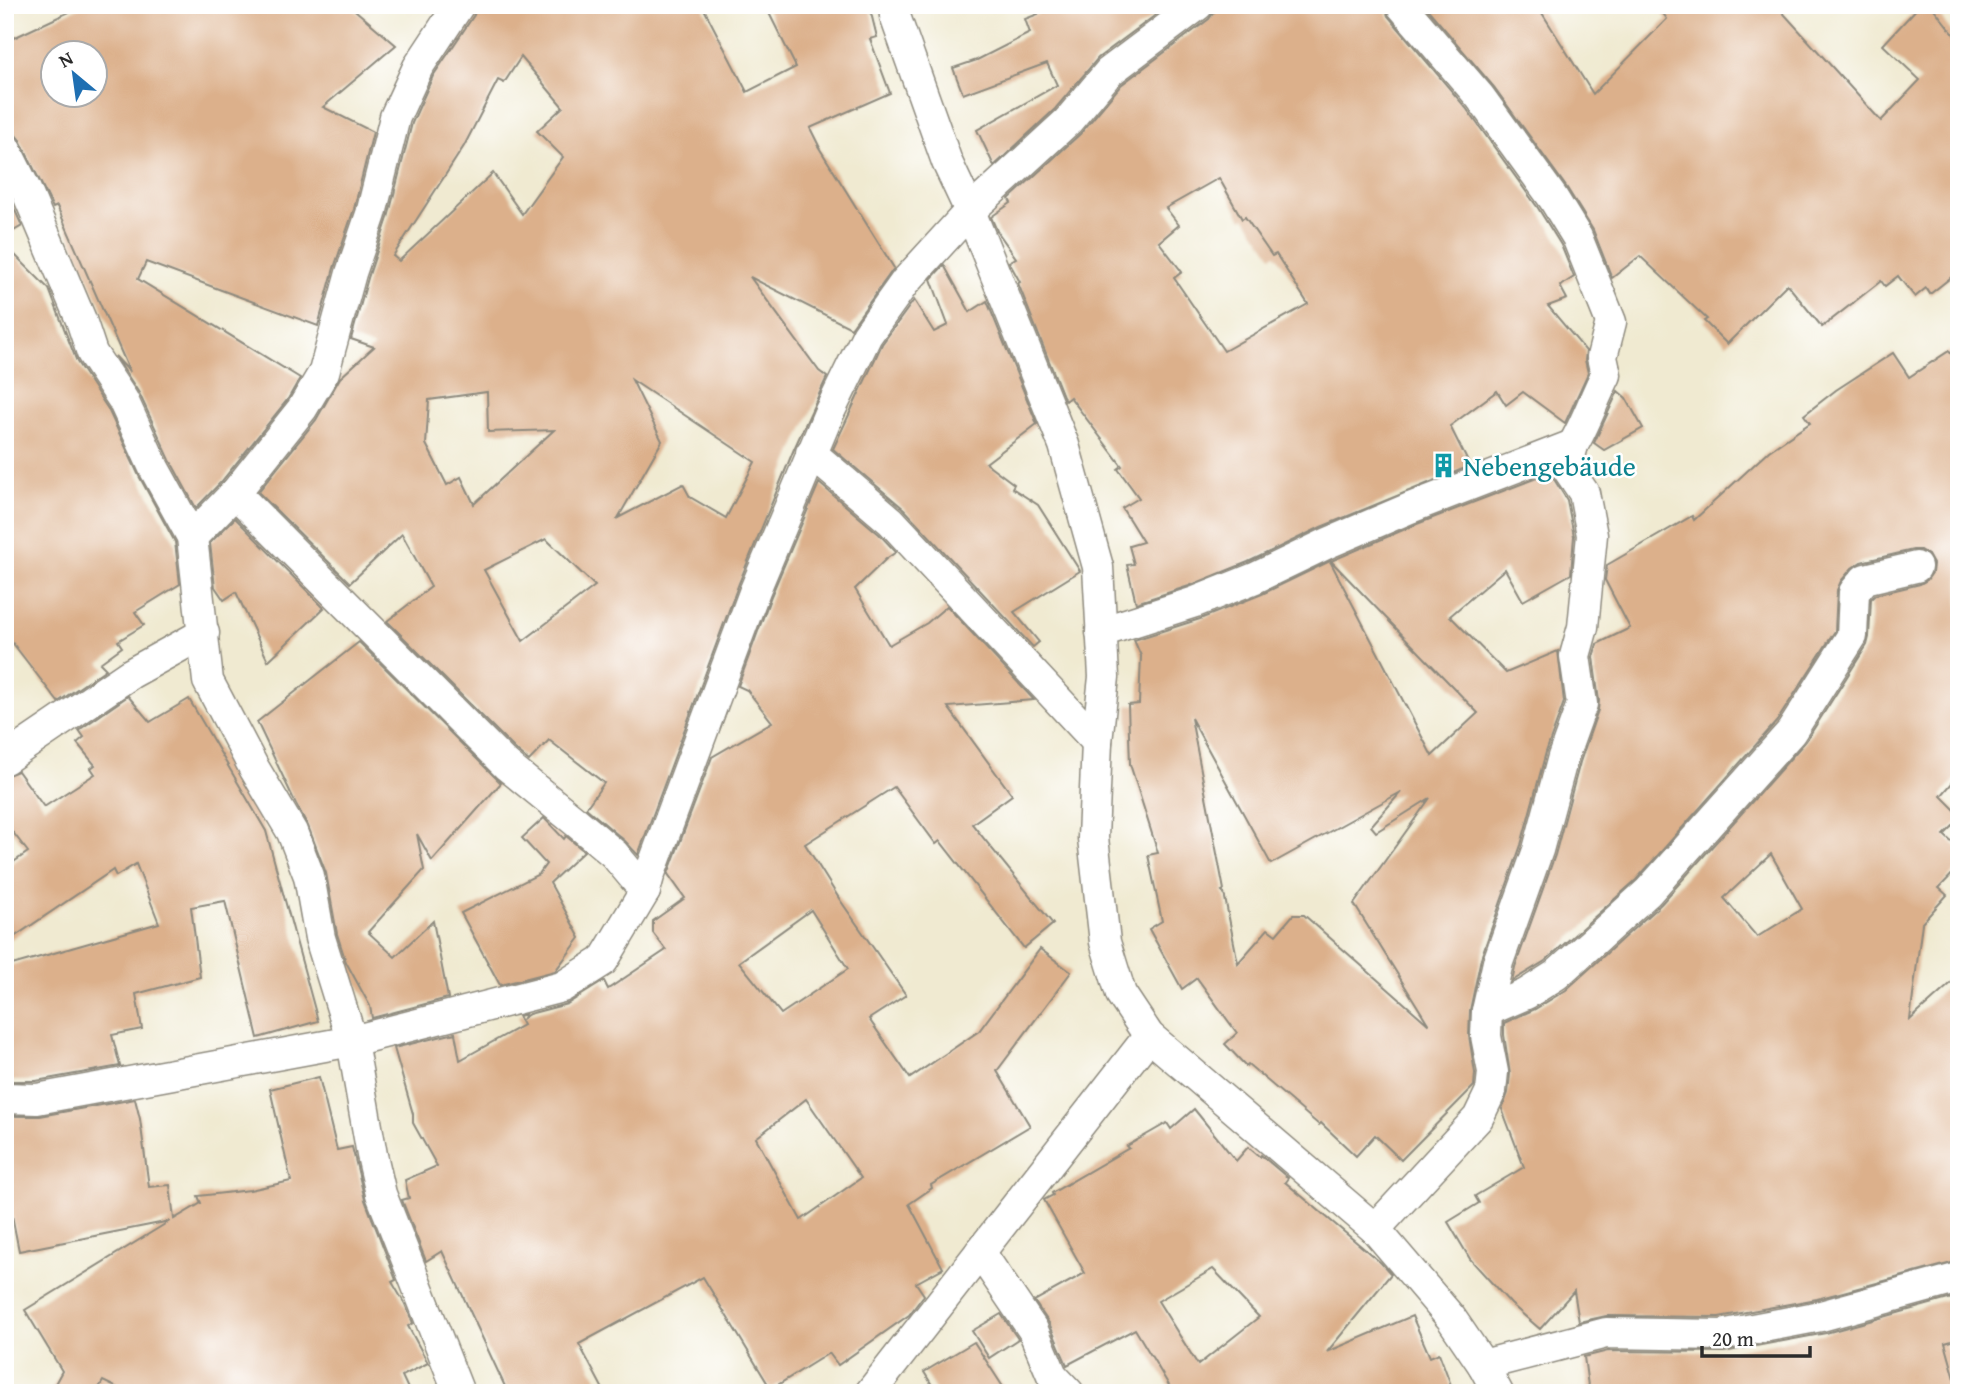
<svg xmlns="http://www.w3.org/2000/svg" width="1964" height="1398" font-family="'Gentium Book Plus',serif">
	<rect width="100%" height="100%" fill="#fff"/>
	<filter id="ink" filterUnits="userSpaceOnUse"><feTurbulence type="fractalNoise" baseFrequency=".0143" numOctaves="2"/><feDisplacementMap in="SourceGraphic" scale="14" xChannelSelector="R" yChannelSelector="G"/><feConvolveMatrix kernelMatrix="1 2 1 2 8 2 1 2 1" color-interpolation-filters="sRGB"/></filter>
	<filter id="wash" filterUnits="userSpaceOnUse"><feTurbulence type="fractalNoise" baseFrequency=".00686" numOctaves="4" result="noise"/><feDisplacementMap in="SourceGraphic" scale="28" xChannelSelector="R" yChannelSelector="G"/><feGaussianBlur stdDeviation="1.57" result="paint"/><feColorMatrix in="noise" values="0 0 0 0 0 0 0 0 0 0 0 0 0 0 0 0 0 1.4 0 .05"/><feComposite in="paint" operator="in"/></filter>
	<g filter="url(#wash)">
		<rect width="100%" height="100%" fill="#f0ead1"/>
		<g id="blocks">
			<g fill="#dcb08b" fill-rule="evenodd">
				<path d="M84 5H349L396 45 323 107 373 132 354 209 334 268 318 326 146 262 138 279 300 378 288 399 222 481 196 508 170 460 139 393 115 356 130 372 57 206 53 208 20 140 14 133 5 131V42ZM52 52H94V94H52Z"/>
				<path d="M476 5H702L747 92 796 67 765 5H869L877 37 870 39 890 93 810 128 819 146H818L894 268 851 328 750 277 819 371 827 377 794 449 739 583 638 855 625 841 586 808 604 783 549 740 529 761 518 752 387 621 431 587 402 534 350 583 258 492 316 420 340 378 374 347 351 339 368 278 388 218 412 123 433 76 474 15ZM521 57 563 107 537 131 563 157 522 214 493 173 399 261 393 256 464 146 498 80 504 83ZM632 380 755 462 726 518 690 497 683 484 618 518 662 441ZM487 392 488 432 554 430 474 504 461 477 447 485 426 444 429 400ZM546 539 595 586 523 641 484 570Z"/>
				<polygon points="1032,5 1169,5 1098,58 1055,109 994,166 977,130 1057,85 1047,63 963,94 953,68 977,60 1030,33 1025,19 1038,14"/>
				<path d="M1215 5H1384L1388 16 1466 108 1538 208 1561 245 1574 277 1560 286 1567 299 1548 306 1586 351 1585 360 1588 373 1565 423 1523 392 1506 405 1497 391 1450 426 1470 466 1321 527 1248 562 1189 586 1136 603 1127 565 1134 564 1129 546 1143 542 1122 508 1139 498 1118 469 1122 466 1070 397 1065 401 1018 283 1020 282 1009 262 1016 258 997 231 991 217 1011 203 1009 199 1080 134 1121 85 1209 19 1214 12ZM1219 178 1242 219 1245 217 1272 256 1276 254 1308 304 1224 351 1174 278 1182 272 1159 242 1179 225 1166 208Z"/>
				<polygon points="1424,5 1537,5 1593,94 1667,19 1657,5 1776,5 1881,121 1920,80 1883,45 1920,5 1931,5 1959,41 1959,271 1930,294 1926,288 1915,297 1898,276 1885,286 1881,281 1822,327 1787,284 1727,344 1704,321 1707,319 1640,256 1612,278 1593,230 1567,188 1494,87"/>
				<polygon points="5,188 22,226 5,236"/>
				<polygon points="5,245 49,289 77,362 108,409 139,476 175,542 180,584 135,612 144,625 118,641 122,647 100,663 106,669 58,702 5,633"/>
				<polygon points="944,265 970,312 987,301 1037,424 986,463 1014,484 1012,488 1038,505 1080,571 1014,612 1039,642 1033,647 904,509 833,449 882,344 914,300 934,332 948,325 931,279"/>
				<path d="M1949 351 1959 366V775L1941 796 1959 814V820L1944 835 1959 849V867L1939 888 1947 895 1922 923 1910 1020 1959 976V1261L1817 1299 1719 1317 1606 1316 1579 1322 1574 1291 1540 1329 1511 1304 1470 1259 1448 1222 1479 1203 1475 1196 1524 1167 1502 1109 1508 1093 1510 1074 1504 1035V1023L1535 1009 1566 990 1661 904 1806 741 1867 645 1869 637 1871 599 1875 595 1920 584 1927 580 1932 573 1933 564 1928 555 1920 550H1913L1861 562 1852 568 1841 581 1837 590 1835 631 1777 721 1636 880 1545 961 1512 981 1515 967 1555 855 1580 762 1598 710 1599 701 1593 657 1597 644 1630 628 1605 580 1607 565 1692 516 1694 520 1769 451 1810 423 1804 415 1836 390 1893 353 1909 377ZM1771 854 1802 909 1757 937 1724 898Z"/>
				<polygon points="1618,391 1626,398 1643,428 1604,450 1594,443"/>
				<path d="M1550 473 1567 500 1574 536 1571 574 1523 601 1505 569 1450 616 1506 673 1558 651 1564 702 1546 752 1521 845 1481 958 1470 1010 1469 1036 1475 1073 1474 1086 1401 1160 1375 1135 1356 1156 1321 1123 1319 1125 1248 1064 1246 1066 1225 1044 1237 1033 1197 978 1182 989 1149 929 1162 921 1148 855 1158 853 1130 764 1128 705 1139 704 1141 656 1134 640 1200 619 1262 594 1330 561 1432 756 1478 713 1331 561 1417 524ZM1191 718 1271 864 1401 792 1371 826 1376 832 1430 798 1354 904 1429 1025 1304 915H1293L1276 935 1268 929 1238 963 1224 893 1222 891 1224 890Z"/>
				<path d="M819 483 879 534 896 552 886 559 855 589 889 645 927 623 947 606 1034 700 948 707 1012 795 972 824 1053 924 1024 948 940 841 936 844 894 787 805 844 840 900 906 995 869 1019 910 1078 979 1031 1040 949 1071 972 997 1071 1030 1126 931 1185 932 1188 909 1204 943 1268 916 1283 924 1295 909 1315 838 1365 829 1353 771 1389 703 1277 579 1344 605 1393H508L442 1251 426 1261 402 1200 409 1198 405 1180 437 1166 413 1123V1114L394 1048 455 1033 460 1060 523 1025 518 1016 525 1014 523 1018 529 1014 567 1004 604 981 608 989 666 950 653 933V921L685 898 668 874 712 757 772 722 747 690 738 686 771 596ZM811 910 848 969 781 1014 739 962ZM806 1099 861 1178 801 1220 756 1138Z"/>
				<polygon points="235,518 324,608 268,661 236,592 224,600 215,587 210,543"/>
				<polygon points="359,642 501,783 432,861 417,834 424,870 368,932 395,957 433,921 448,998 372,1018 370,1006 346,962 337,934 326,873 308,826 296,804 257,722"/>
				<polygon points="128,696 150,722 189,699 266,831 318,1021 258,1038 225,901 191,907 200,977 136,994 142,1029 112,1035 120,1066 36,1081 5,1081 5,967 159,923 136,864 116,876 113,870 5,943 5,868 28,852 5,822 5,776 18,771 44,807 95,774 91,768 95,765 77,743 84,737 79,730"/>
				<polygon points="544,818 564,839 566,836 584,851 550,883 580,938 555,971 500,985 461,913 539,874 546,864 522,838"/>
				<polygon points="319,1077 337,1150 352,1147 365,1200 396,1280 392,1282 405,1304 413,1323 408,1326 428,1363 402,1376 410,1393 128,1393 103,1381 96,1393 50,1393 62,1371 25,1310 170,1221 19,1251 5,1180 5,1116 40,1116 135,1099 140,1119 149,1187 170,1185 174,1219 201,1203 198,1196 250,1190 291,1181 270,1089"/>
				<path d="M1194 1109 1236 1161 1248 1147 1260 1157 1261 1155 1288 1178 1285 1182 1381 1263 1391 1274 1327 1352 1412 1316 1430 1357 1439 1353 1454 1393H1162L1170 1387 1135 1329 1067 1365 1049 1323 1034 1301 1085 1273 1044 1200 1053 1195 1052 1193 1129 1148 1127 1146 1167 1123 1171 1129ZM1213 1269 1259 1317 1198 1365 1158 1301Z"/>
				<polygon points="1959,1296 1959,1339 1945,1343 1959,1393 1589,1393 1584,1357 1608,1351 1724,1352 1826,1333"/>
				<polygon points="1001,1314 1018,1339 989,1358 972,1331"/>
				<polygon points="974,1342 1007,1393 937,1393 924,1372"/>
			</g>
		</g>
	</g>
	<g filter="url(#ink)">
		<use href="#blocks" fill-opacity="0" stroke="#8e8a7e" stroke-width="2"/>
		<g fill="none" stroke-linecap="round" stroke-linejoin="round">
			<defs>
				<g id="street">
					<polyline points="894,5 895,16 947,162 970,211 1064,445 1098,567 1104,677 1097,742 1093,838 1105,942 1121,994 1149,1036 1375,1229 1451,1318 1483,1365 1498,1393"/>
					<path d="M1401 5 1480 97 1553 198 1577 237 1611 322 1602 357 1606 375C1594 398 1586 423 1573 445"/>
					<polyline points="5,148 26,190 81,320 92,353 123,400 154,468 192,537 208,681 254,768 292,832 309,876 320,938 352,1041 372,1155 381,1194 459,1393"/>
					<polyline points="811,453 891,521 1097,742"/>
					<polyline points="235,493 506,765 575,821 614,854 645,891"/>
					<polyline points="192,537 235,493 302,409 324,372 351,273 371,214 395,117 418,67 459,5"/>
					<polyline points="1101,632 1195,602 1255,578 1328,543 1410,508 1573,445 1567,468 1584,493 1592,535 1583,627 1575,656 1582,704 1563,757 1538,850 1498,962 1487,1011 1486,1036 1493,1072 1491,1091 1478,1118 1375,1229"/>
					<polyline points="5,759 130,674 204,633"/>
					<polyline points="1487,1011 1526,994 1556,975 1648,892 1791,732 1852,636 1854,592 1865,579 1916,567"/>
					<polyline points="5,1098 37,1099 352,1041 562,987 603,961 645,891 649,876 755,590 829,413 867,335 905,282 970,211 1068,121 1109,72 1198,5"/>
					<polyline points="980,1252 1033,1330 1052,1375 1069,1393"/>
					<polyline points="1483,1365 1606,1333 1721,1335 1821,1316 1959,1278"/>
					<polyline points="870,1393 1149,1036"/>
				</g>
			</defs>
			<use href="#street" stroke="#8e8a7e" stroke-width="33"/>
			<use href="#street" stroke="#fff" stroke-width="30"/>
		</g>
	</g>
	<defs>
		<symbol id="building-bare" viewBox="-9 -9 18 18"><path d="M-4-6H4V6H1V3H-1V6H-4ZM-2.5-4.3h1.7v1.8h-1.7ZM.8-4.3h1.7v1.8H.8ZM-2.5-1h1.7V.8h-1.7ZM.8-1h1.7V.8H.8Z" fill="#0f9aa8" stroke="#fff" stroke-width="2.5" paint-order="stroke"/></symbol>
	</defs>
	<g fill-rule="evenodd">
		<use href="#building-bare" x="1426" y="448" width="35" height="35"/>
	</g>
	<g text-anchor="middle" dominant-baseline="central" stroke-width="5" stroke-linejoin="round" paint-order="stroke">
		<g font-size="28" fill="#0d838f" stroke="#fff" text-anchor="start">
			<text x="1463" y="465">Nebengebäude</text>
		</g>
	</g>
	<rect width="1964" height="1398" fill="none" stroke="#fff" stroke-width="28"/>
	<g transform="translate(74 74) rotate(331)"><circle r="33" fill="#ffffff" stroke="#aaaaaa" stroke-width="2"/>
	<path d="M0-5L12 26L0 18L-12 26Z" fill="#1f6fb2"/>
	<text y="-10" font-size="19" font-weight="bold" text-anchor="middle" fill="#2b2b2b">N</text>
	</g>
	<path d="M1702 1346v10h108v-10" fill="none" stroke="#2b2b2b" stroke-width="3.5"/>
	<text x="1712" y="1346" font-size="21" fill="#2b2b2b" stroke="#ffffff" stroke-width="5" paint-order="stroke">20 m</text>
</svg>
